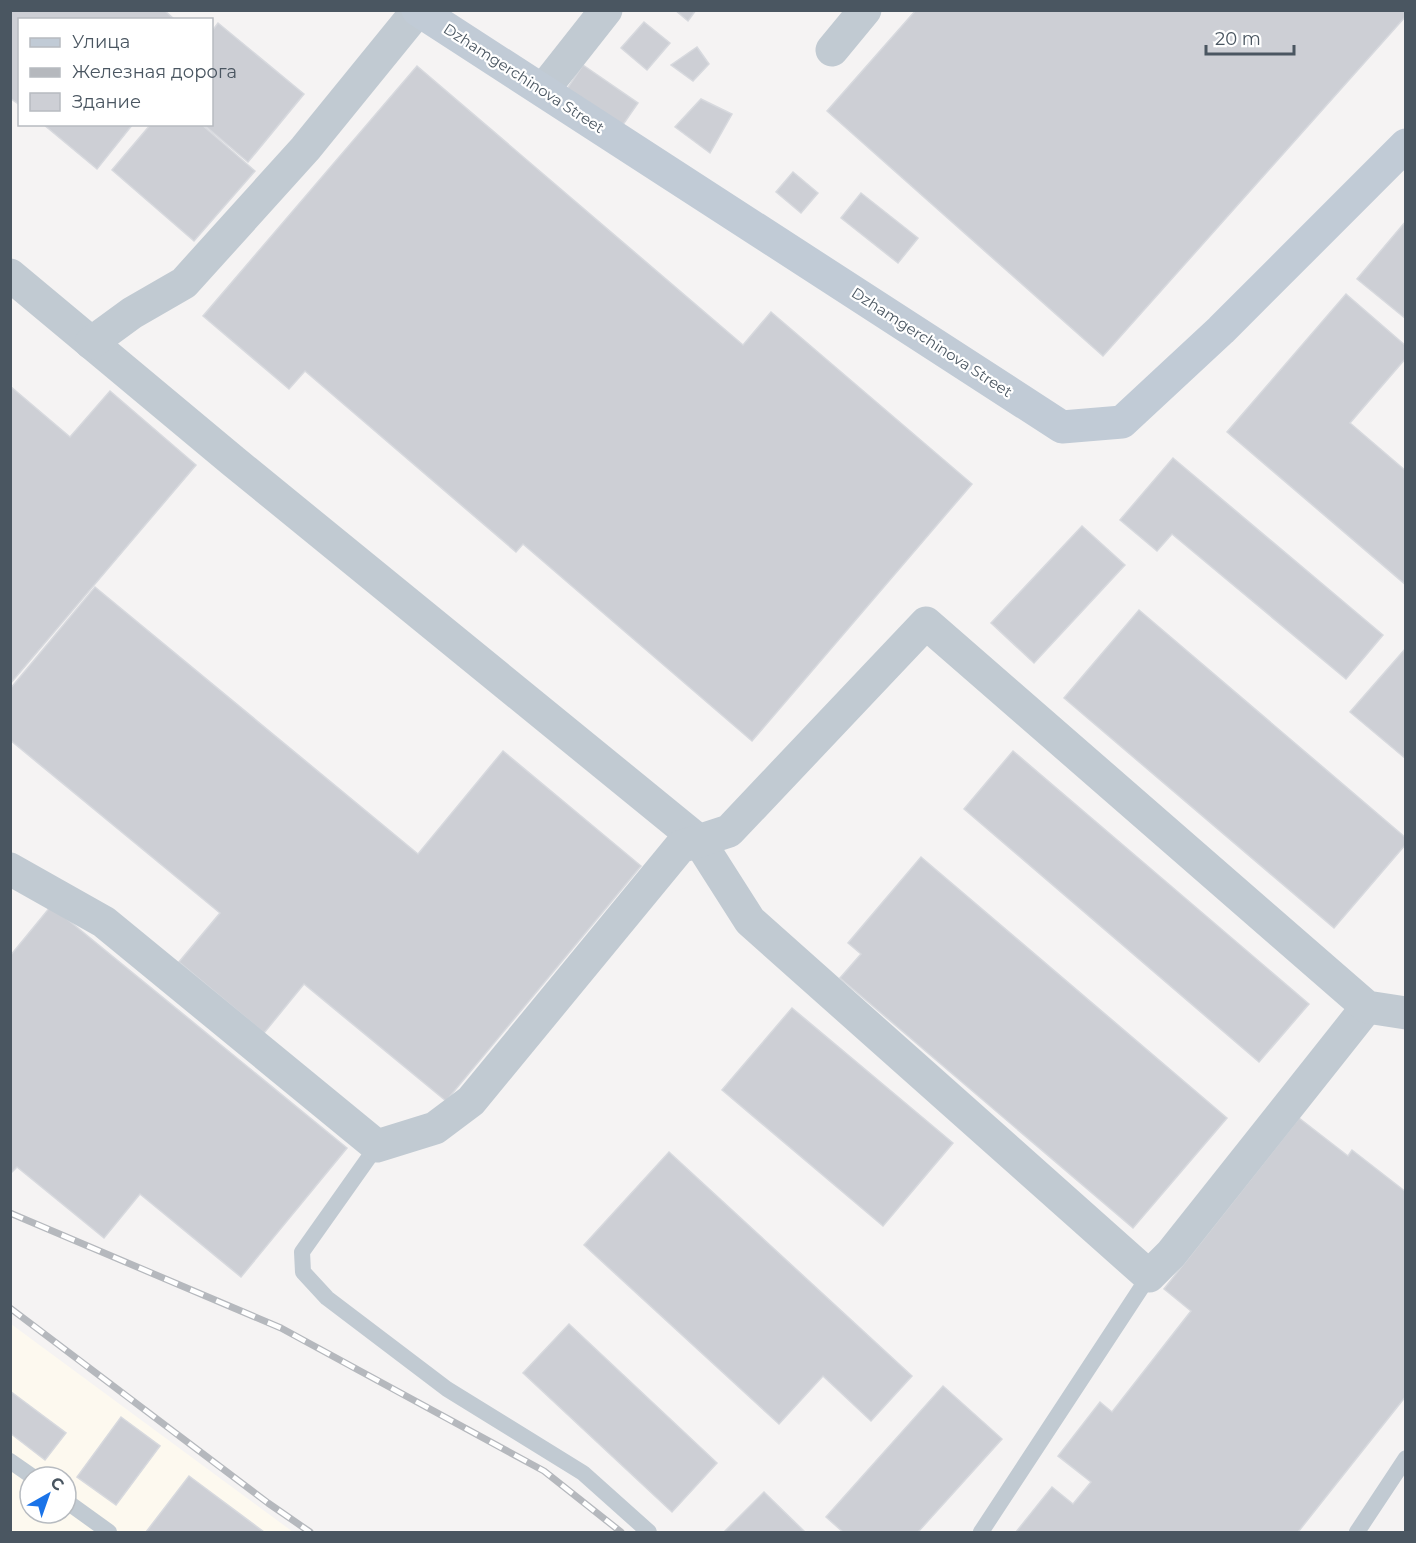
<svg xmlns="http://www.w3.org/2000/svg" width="1416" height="1543" font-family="Montserrat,sans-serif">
	<rect width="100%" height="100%" fill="#f5f3f3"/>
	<path fill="#fdf9ef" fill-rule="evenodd" d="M11 1324 293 1532H11ZM30 1477H66V1513H30Z"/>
	<g fill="#cdcfd5" stroke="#d7d9de" stroke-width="1.5">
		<polygon points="10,10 164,10 175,20 20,20 20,105 10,98"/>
		<polygon points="675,10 696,10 688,21"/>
		<polygon points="916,10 1406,10 1406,16 1103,356 827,111"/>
		<polygon points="644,22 670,43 647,70 621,48"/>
		<polygon points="218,23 304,94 248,162 203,124 212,124 212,31"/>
		<polygon points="697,47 709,64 693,81 671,65"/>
		<polygon points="583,65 638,103 620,129 565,92"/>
		<polygon points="417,66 743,345 771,312 972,484 752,741 523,544 516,552 305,371 289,389 203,316"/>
		<polygon points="701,99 732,114 710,153 675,127"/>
		<polygon points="43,124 133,124 97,169"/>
		<polygon points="151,124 201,124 255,171 194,241 112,170"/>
		<polygon points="793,172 818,193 801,213 776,192"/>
		<polygon points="861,193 918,238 898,263 841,218"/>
		<polygon points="1406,221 1406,319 1357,279"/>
		<polygon points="1346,294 1406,346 1406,358 1350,423 1406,471 1406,585 1227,432"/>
		<polygon points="10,386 70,437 110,391 196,465 10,684"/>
		<polygon points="1173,458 1383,635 1346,679 1172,534 1157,551 1120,520"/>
		<polygon points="1082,526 1125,565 1034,663 991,623"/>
		<polygon points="95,587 418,854 503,751 641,866 446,1101 304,984 264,1033 179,962 220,913 10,740 10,689"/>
		<polygon points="1139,610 1406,838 1406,844 1334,928 1064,698"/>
		<polygon points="1406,648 1406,759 1350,712"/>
		<polygon points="1013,751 1309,1004 1259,1062 964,809"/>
		<polygon points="921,857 1227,1118 1133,1228 840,978 861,954 848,943"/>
		<polygon points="51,906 347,1148 241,1277 140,1194 104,1238 17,1167 10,1174 10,956"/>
		<polygon points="792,1008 953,1143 883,1226 722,1090"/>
		<polygon points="1299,1118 1348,1156 1352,1150 1406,1192 1406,1396 1298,1532 1016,1532 1052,1487 1073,1504 1091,1482 1058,1456 1100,1402 1112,1412 1191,1311 1164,1289"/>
		<polygon points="669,1152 912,1376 871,1421 823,1376 779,1424 584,1245"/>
		<polygon points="569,1324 717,1463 672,1512 523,1373"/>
		<polygon points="943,1386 1002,1439 918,1532 843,1532 826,1517"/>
		<polygon points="10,1391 66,1433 45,1460 10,1433"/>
		<polygon points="121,1417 160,1446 116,1505 77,1477"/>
		<polygon points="189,1476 264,1532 146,1532"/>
		<polygon points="764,1492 805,1532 724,1532"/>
	</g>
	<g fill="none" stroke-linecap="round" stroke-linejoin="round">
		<g stroke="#c1cad2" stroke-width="16">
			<polyline points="377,1146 302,1252 303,1272 327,1298 447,1389 583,1473 649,1532"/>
			<polyline points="10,1461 33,1477"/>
			<polyline points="66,1501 109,1532"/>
			<polyline points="981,1532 1149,1276"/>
			<polyline points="1357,1532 1406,1458"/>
		</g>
		<g stroke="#c1cad2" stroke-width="33">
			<polyline points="832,50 865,10"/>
			<polyline points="543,90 606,10"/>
			<polyline points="10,275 233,461 699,841 750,921 1149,1276 1171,1254 1367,1007"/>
			<polyline points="91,343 132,313 184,283 305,149 418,10"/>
			<polyline points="10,869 104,922 377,1146 435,1128 471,1101 680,847 729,831 926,623 1367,1007 1406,1013"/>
		</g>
		<polyline stroke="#c1cbd6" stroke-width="33" points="418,10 1062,427 1122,422 1221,330 1406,145"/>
		<defs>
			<g id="rail">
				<polyline points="10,1213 281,1328 544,1471 621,1532"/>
				<polyline points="10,1308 268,1503 310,1532"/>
			</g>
		</defs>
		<use href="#rail" stroke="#b5b8bd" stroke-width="7"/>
		<use href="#rail" stroke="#fff" stroke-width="4.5" stroke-dasharray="14" stroke-linecap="butt"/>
	</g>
	<g text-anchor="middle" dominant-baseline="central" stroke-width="4.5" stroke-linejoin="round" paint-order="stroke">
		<g font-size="15" fill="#4a5661" stroke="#fff">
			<text transform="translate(524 78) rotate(33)">Dzhamgerchinova Street</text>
			<text transform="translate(932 342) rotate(33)">Dzhamgerchinova Street</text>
		</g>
	</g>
	<rect width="1416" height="1543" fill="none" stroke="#4a5661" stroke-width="24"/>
	<rect x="18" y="18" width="195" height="108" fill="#ffffff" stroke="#b7bbc0" stroke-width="1.5"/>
	<rect x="30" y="38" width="30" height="9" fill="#c1cbd6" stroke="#b7bbc0" stroke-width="1.5"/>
	<text x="72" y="48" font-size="18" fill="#4a5661">Улица</text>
	<rect x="30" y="68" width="30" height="9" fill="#b5b8bd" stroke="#b7bbc0" stroke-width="1.5"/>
	<text x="72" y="78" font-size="18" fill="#4a5661">Железная дорога</text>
	<rect x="30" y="93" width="30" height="18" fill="#cdcfd5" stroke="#b7bbc0" stroke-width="1.5"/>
	<text x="72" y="108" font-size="18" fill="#4a5661">Здание</text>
	<g transform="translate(48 1495) rotate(40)"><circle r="28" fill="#ffffff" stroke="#b7bbc0" stroke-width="1.5"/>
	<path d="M0-4.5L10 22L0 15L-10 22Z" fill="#1a73e8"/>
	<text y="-9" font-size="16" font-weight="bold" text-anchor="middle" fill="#4a5661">С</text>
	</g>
	<path d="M1206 45v9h88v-9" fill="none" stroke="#4a5661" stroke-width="3"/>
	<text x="1215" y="45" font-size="18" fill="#4a5661" stroke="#ffffff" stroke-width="4.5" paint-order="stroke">20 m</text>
</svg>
